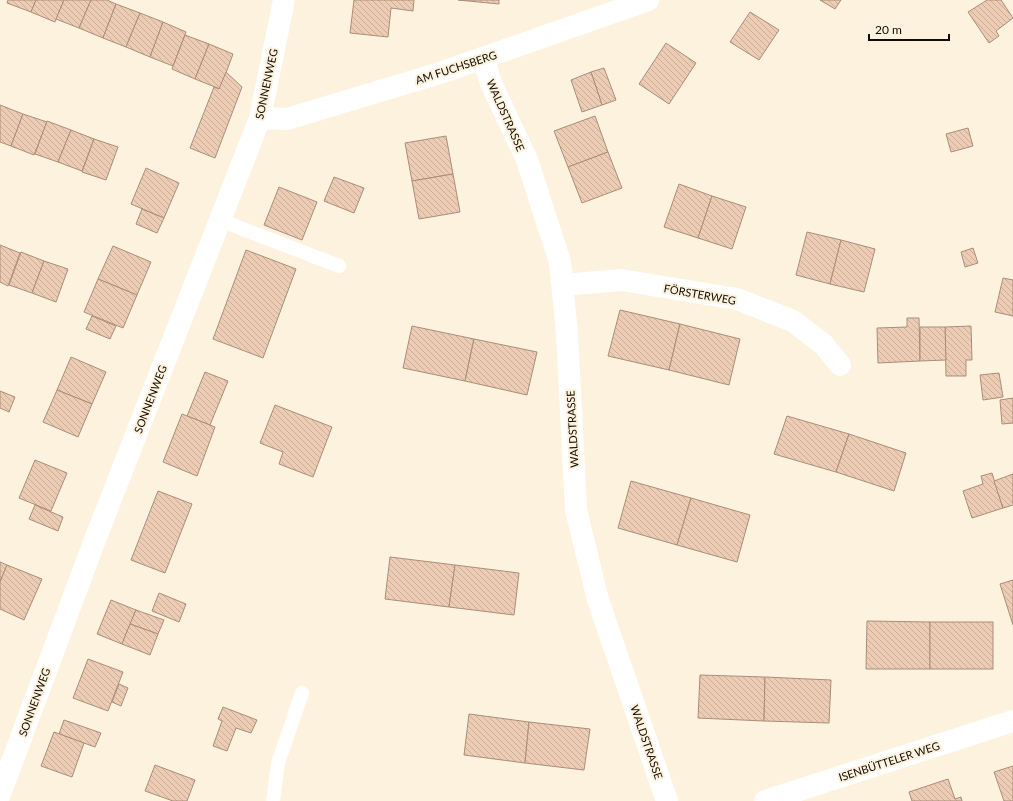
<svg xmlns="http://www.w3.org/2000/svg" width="1013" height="801" font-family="Lato,sans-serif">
	<defs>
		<pattern id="building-back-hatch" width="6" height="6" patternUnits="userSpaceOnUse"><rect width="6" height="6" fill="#ecccb5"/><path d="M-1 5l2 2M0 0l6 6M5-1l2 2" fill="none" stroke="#c9ae9a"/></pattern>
	</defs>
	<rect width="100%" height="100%" fill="#fdf2de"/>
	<g fill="url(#building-back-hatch)" stroke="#ab8d78">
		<polygon points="8,0 36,0 31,12 7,3"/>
		<polygon points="36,0 64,0 55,22 31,12"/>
		<polygon points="64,0 91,0 79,28 56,19"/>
		<polygon points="91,0 107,0 116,4 103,38 79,28"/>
		<polygon points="354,0 414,0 413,11 391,8 388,37 350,33"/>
		<polygon points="458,0 499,0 499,4"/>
		<polygon points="820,0 841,0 835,9"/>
		<polygon points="987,0 1001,0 1013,18 996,31 999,36 989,43 968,12"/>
		<polygon points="116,4 140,13 126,47 103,38"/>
		<polygon points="750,12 779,30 759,60 730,42"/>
		<polygon points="140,13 163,22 150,57 126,47"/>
		<polygon points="163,22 186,32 173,66 150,57"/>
		<polygon points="185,35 209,44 195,79 172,69"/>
		<polygon points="666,43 696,63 669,104 639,84"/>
		<polygon points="209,44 233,54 220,89 195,79"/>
		<polygon points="604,68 616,100 602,105 591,72"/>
		<polygon points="226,72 242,87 215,158 190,148 214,87 219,89"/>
		<polygon points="591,72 602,105 582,112 571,80"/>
		<polygon points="0,105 23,114 11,146 0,142"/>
		<polygon points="23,114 47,122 34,155 11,146"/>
		<polygon points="595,116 608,152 568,167 554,131"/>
		<polygon points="47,121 71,130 58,162 35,154"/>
		<polygon points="968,128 973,146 951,152 946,134"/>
		<polygon points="71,130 94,139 82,171 58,162"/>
		<polygon points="446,136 453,174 412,181 405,143"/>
		<polygon points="94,139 118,147 106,180 82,172"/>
		<polygon points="608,152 622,188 582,203 568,167"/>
		<polygon points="146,168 179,183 164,218 131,204"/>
		<polygon points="453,174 460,212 419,219 412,181"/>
		<polygon points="334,177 364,188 354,213 324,201"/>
		<polygon points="679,184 712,196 698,238 664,227"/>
		<polygon points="279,187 317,202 302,240 264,225"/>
		<polygon points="712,196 746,207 732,249 698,238"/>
		<polygon points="142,209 164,218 157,233 136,224"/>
		<polygon points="807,232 841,240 830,284 796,275"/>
		<polygon points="841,240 875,249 864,292 830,284"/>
		<polygon points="0,245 20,253 8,286 0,282"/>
		<polygon points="113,246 151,262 137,295 98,279"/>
		<polygon points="973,248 978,263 965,267 961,252"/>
		<polygon points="246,250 296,269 263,358 213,339"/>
		<polygon points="21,252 44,261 32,293 9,285"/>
		<polygon points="44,261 68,269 56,302 32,293"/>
		<polygon points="1003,278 1013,280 1013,316 995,312"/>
		<polygon points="98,279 137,295 123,328 84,312"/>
		<polygon points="620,310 680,324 669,370 608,356"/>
		<polygon points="92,316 116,326 110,339 86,329"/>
		<polygon points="907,318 919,318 920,361 878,363 877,328 907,327"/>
		<polygon points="680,324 740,339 729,385 669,370"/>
		<polygon points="412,326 474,339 465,381 403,368"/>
		<polygon points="971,326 972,360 966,360 966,376 946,376 945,327"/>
		<polygon points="920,327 945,327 946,360 920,361"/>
		<polygon points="474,339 537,352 527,395 465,381"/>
		<polygon points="71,357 106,372 92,404 57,390"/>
		<polygon points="205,372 228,381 210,425 187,416"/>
		<polygon points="999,373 1003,397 983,400 980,375"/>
		<polygon points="57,390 92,404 78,437 43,422"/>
		<polygon points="0,391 15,397 9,412 0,408"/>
		<polygon points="1013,398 1013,423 1002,424 1000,400"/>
		<polygon points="275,405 332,427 313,477 279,464 283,452 260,443"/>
		<polygon points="182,414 215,427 197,476 163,462"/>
		<polygon points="787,416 849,434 836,472 774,454"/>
		<polygon points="849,434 906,453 894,491 836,472"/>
		<polygon points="35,460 67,473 51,511 19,498"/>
		<polygon points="992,473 1003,508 972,518 963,491 983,484 981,476"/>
		<polygon points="1013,474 1013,505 1003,508 994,481"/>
		<polygon points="631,481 691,498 677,545 618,528"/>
		<polygon points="158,491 192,504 165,573 131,560"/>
		<polygon points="691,498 750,515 737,562 677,545"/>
		<polygon points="35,505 63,517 58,531 29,519"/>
		<polygon points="390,557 455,565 449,607 385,599"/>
		<polygon points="0,562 7,565 0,582"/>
		<polygon points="7,565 42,579 24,620 0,609 0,582"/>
		<polygon points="455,565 519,573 514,615 449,607"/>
		<polygon points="1013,580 1013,625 1000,584"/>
		<polygon points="159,593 186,604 179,622 152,611"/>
		<polygon points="111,600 136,610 122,644 97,634"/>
		<polygon points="136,610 164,620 158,634 130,624"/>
		<polygon points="867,621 930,622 930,669 866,669"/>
		<rect x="930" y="622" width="63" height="47"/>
		<polygon points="130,624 158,634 150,655 122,644"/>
		<polygon points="88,659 123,672 108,711 73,698"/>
		<polygon points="700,675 765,677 764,721 698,718"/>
		<polygon points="765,677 831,680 829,723 764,721"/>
		<polygon points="119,684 128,688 121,706 112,702"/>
		<polygon points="223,707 257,720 251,733 236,728 227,751 213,746 222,721 218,719"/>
		<polygon points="469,714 529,722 525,763 464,755"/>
		<polygon points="64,720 101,733 95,747 59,734"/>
		<polygon points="529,722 590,729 584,770 525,763"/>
		<polygon points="54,732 84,743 72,777 41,766"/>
		<polygon points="155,765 195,780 187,801 173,801 145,791"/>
		<polygon points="1013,766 1013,801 1004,801 994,772"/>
		<polygon points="948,779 955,799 961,797 962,801 912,801 909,792"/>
	</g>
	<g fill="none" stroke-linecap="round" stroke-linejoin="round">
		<g stroke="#fff" stroke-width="14">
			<polyline points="220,220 339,266"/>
			<polyline points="273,801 278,763 302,693"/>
		</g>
		<g stroke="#fff" stroke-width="22">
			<polyline points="483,58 491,83 527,160 560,262 567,333 576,510 598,600 667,801"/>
			<polyline points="260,118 287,119 440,73 648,0"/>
			<polyline points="563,285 621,280 737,299 793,321 824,345 840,365"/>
			<polyline points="0,794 96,537 260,118 284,0"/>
			<polyline points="765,801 1013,721"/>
		</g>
	</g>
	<g text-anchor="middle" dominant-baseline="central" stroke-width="4" stroke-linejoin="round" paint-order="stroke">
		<g font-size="11" fill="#110b02" stroke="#fdf2de">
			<text transform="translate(456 67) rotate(-18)">AM FUCHSBERG</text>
			<text transform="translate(266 84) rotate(-78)">SONNENWEG</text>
			<text transform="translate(506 115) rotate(66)">WALDSTRASSE</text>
			<text transform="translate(700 294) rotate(10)">FÖRSTERWEG</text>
			<text transform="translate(150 399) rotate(-69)">SONNENWEG</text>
			<text transform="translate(572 429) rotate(-93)">WALDSTRASSE</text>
			<text transform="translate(34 702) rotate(-70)">SONNENWEG</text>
			<text transform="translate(647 742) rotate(71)">WALDSTRASSE</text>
			<text transform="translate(889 761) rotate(-18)">ISENBÜTTELER WEG</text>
		</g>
	</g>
	<path d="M869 34v6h80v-6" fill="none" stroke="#110b02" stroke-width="2"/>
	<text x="875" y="34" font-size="12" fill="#110b02" stroke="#fdf2de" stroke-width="3" paint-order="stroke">20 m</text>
</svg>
